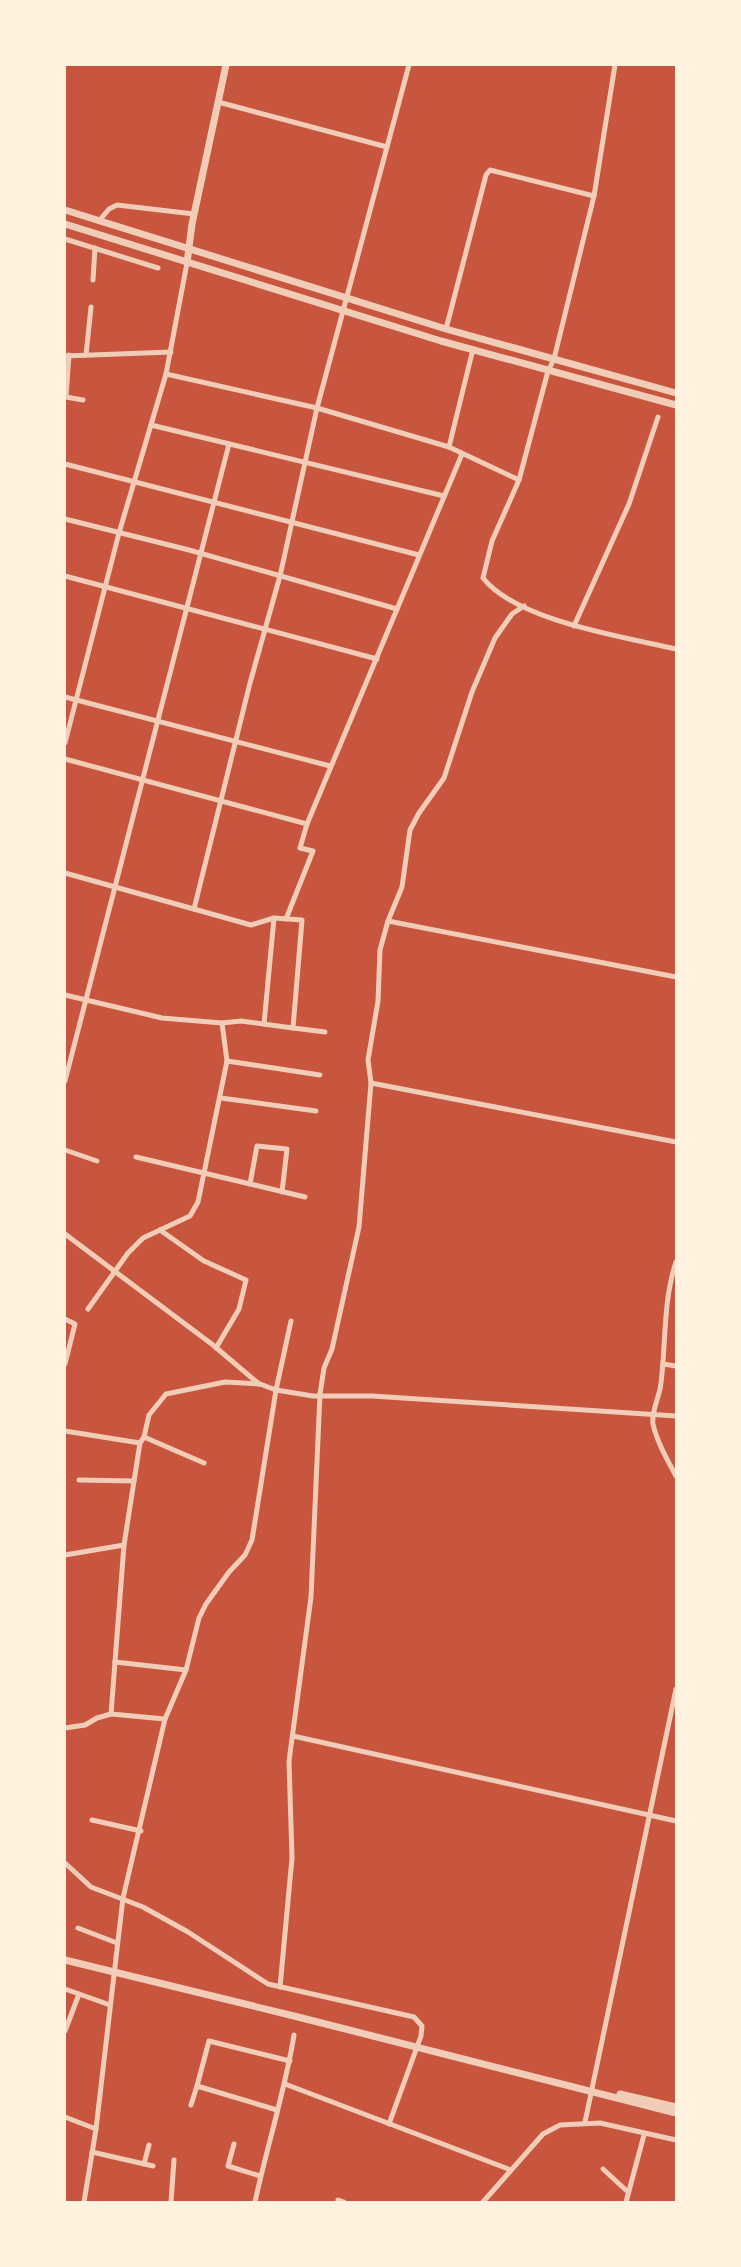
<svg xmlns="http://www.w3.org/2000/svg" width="741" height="2267" font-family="'Alegreya Sans',sans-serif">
	<rect width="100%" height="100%" fill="#c8553d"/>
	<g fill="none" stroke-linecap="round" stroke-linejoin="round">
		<g stroke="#f1ccb7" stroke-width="5">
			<path d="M615 65 594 196 554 359 548 371 519 480 492 541 483 578C517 621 624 637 676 649"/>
			<polyline points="218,102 387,147"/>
			<polyline points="99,221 109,209 117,205 194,214"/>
			<polyline points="65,239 158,268"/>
			<polyline points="93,280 95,248"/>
			<polyline points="446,329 486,175 490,170 594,196"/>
			<polyline points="69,355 66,397 83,400"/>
			<polyline points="86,355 91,307"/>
			<polyline points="65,356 171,352"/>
			<polyline points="166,374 317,408 449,447 519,480"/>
			<polyline points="151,425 444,496"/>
			<polyline points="449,447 473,349"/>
			<polyline points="65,464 419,555"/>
			<polyline points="65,519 189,550 397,609"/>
			<polyline points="65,576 377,659"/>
			<polyline points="574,626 629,504 658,417"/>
			<polyline points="65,697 330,766"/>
			<polyline points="65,743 119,533 166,374 187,263"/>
			<polyline points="65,759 307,824 462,454"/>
			<polyline points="65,873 251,925 274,918 302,920 293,1028 325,1032"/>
			<polyline points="194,909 250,683 280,576 317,408 409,65"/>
			<polyline points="286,919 313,851 300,848 307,824"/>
			<polyline points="388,921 676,977"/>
			<polyline points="65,995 162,1018 222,1023 241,1021 293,1028"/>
			<polyline points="264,1024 274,918"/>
			<polyline points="227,1061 320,1075"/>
			<polyline points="65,1081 229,444"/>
			<polyline points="371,1083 676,1142"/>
			<polyline points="221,1098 316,1111"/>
			<polyline points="65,1150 97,1161"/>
			<polyline points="136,1157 305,1197"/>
			<polyline points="250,1184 257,1146 287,1149 282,1192"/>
			<polyline points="160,1230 204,1261 246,1280 239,1309 216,1348"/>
			<polyline points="65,1234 213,1345 259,1384"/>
			<path d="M676 1262C663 1301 666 1343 661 1383 660 1396 651 1411 653 1424 657 1442 667 1459 676 1476"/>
			<polyline points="88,1309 128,1253 143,1238 190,1216 198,1202 227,1061 222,1023"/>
			<polyline points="65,1319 75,1324 65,1364"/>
			<polyline points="663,1364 676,1366"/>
			<polyline points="65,1431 140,1443"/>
			<polyline points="144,1437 204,1463"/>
			<polyline points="79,1480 134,1481"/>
			<polyline points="65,1555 124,1545"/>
			<polyline points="115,1662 186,1670"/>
			<polyline points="165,1719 111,1714 124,1545 140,1443 144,1437 149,1415 166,1394 225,1382 260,1384 276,1390 313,1396 372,1396 676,1416"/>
			<polyline points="65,1728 85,1725 97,1718 111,1714"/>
			<polyline points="293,1736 676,1821"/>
			<polyline points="92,1820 141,1831"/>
			<polyline points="65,1863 91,1887 143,1907 188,1932 268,1984 414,2017 422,2026 421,2036 389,2124"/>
			<polyline points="78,1928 117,1943"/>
			<polyline points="280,1987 292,1858 289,1761 311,1597 320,1394 324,1368 332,1349 359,1227 371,1083 368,1060 378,1001 380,950 388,921 402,887 410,830 419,813 444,778 472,692 495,638 512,614 524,606"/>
			<polyline points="65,1989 110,2005"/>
			<polyline points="65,2031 79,1994"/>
			<polyline points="285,2084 511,2170"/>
			<polyline points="191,2105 197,2086"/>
			<polyline points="277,2110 197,2086 209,2041 290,2061"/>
			<polyline points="65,2117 96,2129"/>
			<polyline points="585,2122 676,1689"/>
			<polyline points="234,2144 228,2166 260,2176"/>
			<polyline points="92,2152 153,2166"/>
			<polyline points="144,2164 149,2145"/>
			<polyline points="603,2169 628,2192"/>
			<polyline points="84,2202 96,2129 123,1898 165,1719 186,1670 199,1618 206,1604 229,1572 245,1555 252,1540 276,1390 291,1321"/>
			<polyline points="171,2202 174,2160"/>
			<path d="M255 2202C267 2146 285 2091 294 2035"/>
			<polyline points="338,2202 338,2200 344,2202"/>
			<polyline points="483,2202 543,2134 560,2125 600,2123 676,2140"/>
			<polyline points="626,2202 644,2135"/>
		</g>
		<g stroke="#f1ccb7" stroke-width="7">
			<polyline points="65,210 446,329 676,393"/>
			<polyline points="65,224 441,341 676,405"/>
			<polyline points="187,263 192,224 226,65"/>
			<polyline points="65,1960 298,2017 676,2113"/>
			<polyline points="620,2094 676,2107"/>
		</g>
	</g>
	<rect width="741" height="2267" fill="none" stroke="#fff3e0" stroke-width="132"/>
</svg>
